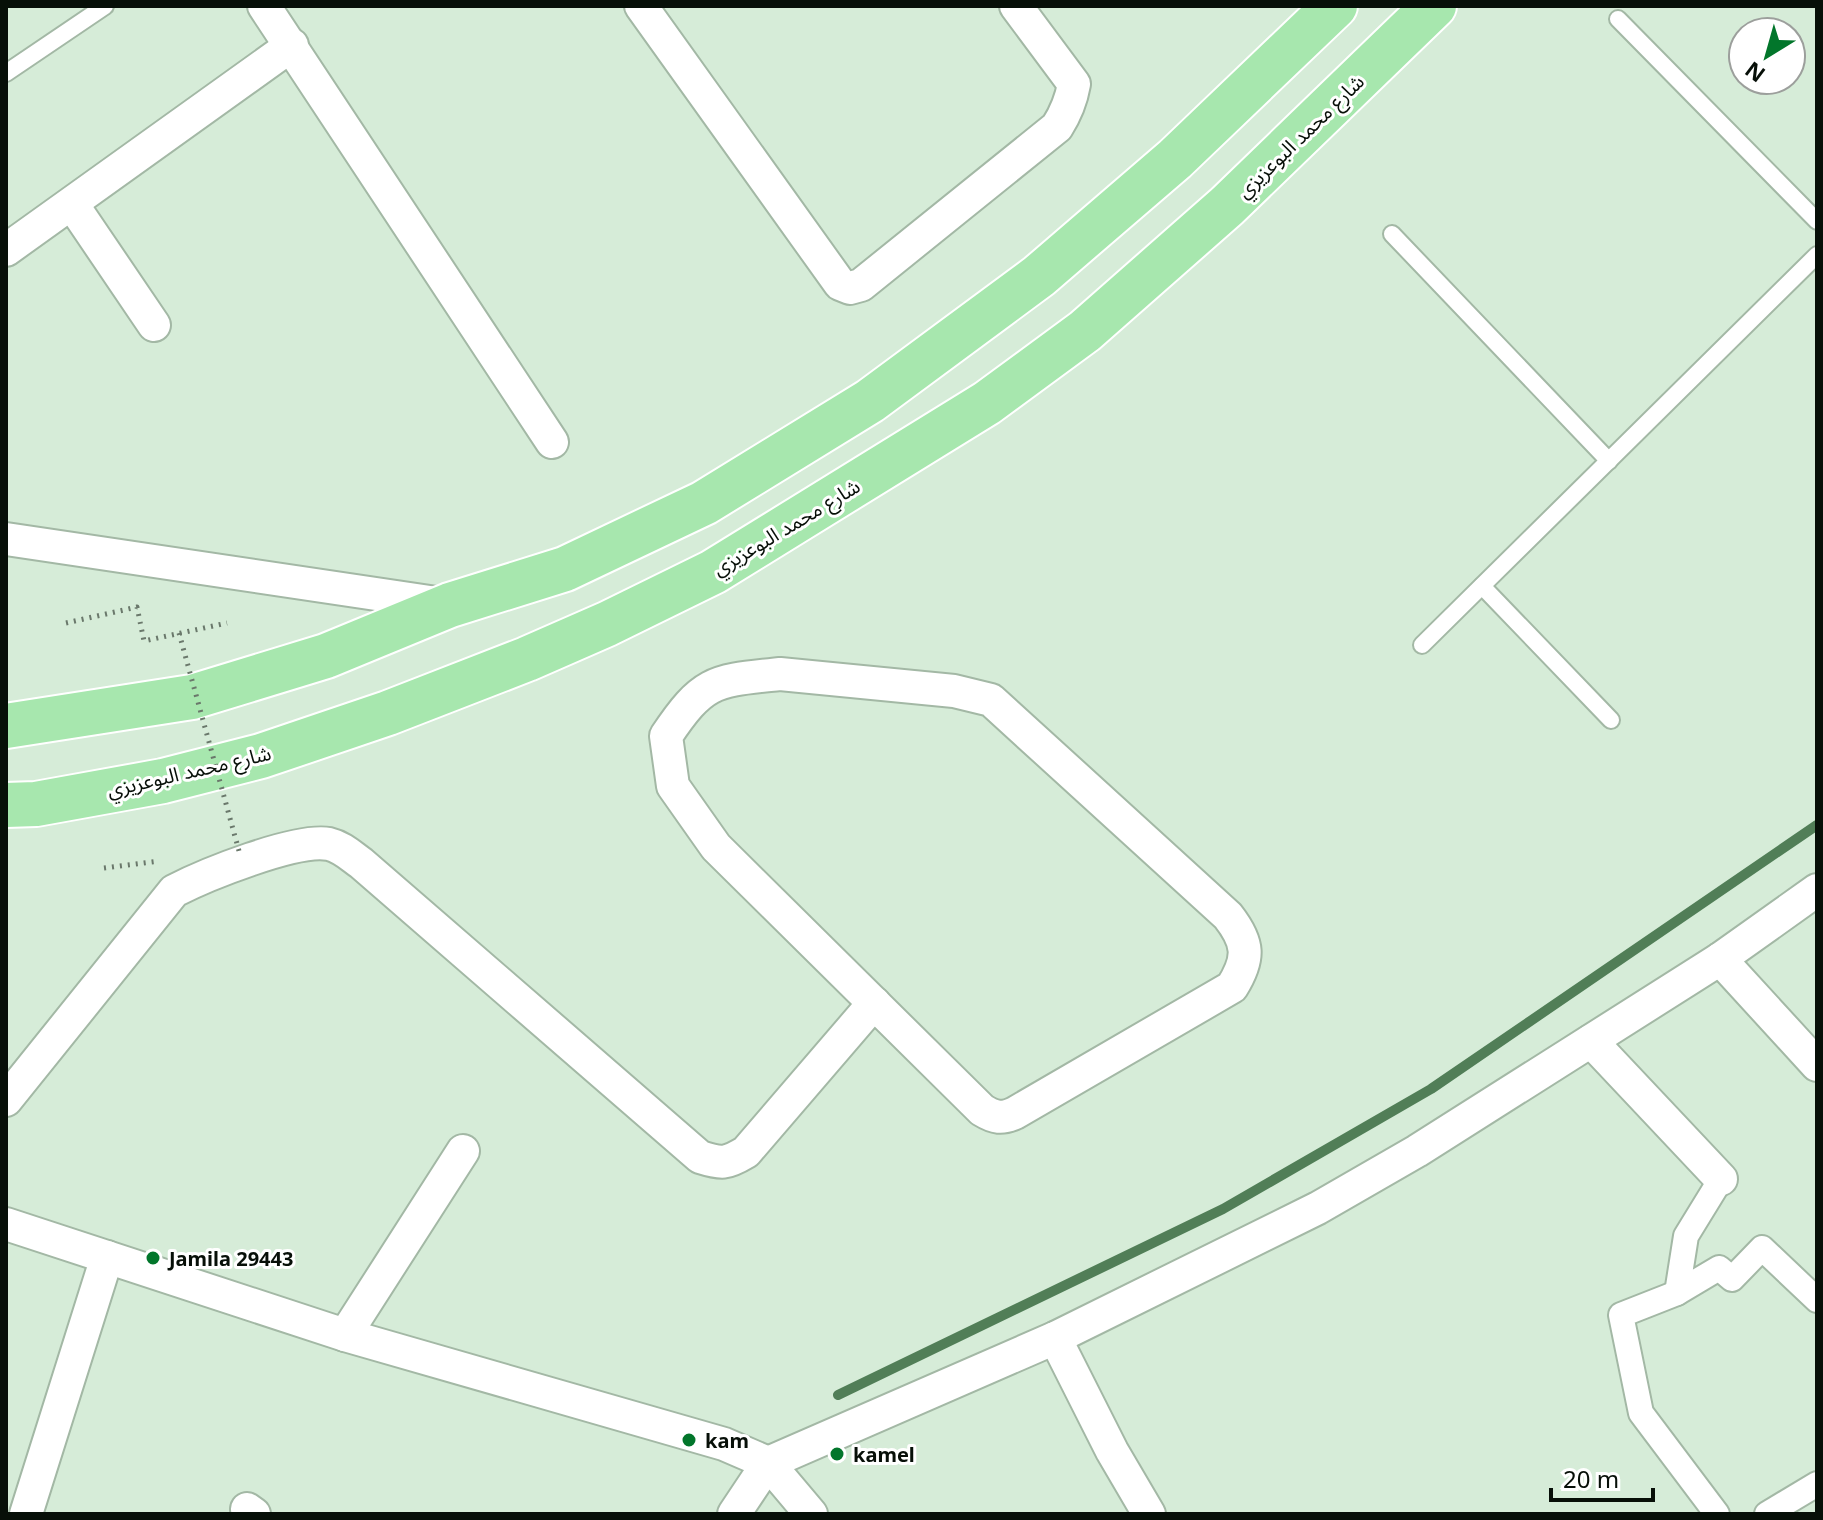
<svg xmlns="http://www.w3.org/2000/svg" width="1823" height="1520" font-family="'Noto Sans','Noto Sans Arabic',sans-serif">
	<rect width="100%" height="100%" fill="#d6ecd8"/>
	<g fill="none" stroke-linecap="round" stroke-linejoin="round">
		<polyline stroke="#517e57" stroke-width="10" points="838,1395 1223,1209 1431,1089 1817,825"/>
		<defs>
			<g id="service">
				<polyline points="1618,19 1817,221"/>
				<polyline points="6,73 105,6"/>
				<polyline points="1392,234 1609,461"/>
				<polyline points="1482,586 1611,720"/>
				<polyline points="1422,645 1817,255"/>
			</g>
			<g id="pedestrian">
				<polyline points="1721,1179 1686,1236 1677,1293 1719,1268 1732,1279 1762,1248 1817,1300"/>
				<polyline points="1677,1293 1621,1315 1641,1413 1717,1514"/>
				<polyline points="1767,1514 1817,1484"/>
			</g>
			<g id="minor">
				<polyline points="264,6 552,442"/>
				<path d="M641 6 840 284 850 288 861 285 1057 127C1066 113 1071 101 1074 84L1016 6"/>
				<polyline points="72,204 154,325"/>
				<polyline points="6,250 292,45"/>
				<polyline points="6,539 450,605"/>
				<path d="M780 674 954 691 991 700 1228 916C1249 943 1250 958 1232 987L1015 1113C1002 1119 995 1118 982 1110L716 847 673 786 666 736C704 679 715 681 780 674Z"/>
				<polyline points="1720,959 1817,1065"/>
				<polyline points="1591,1041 1721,1179"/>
				<path d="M6 1100 174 891C205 875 296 838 329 844 342 847 351 856 361 863L700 1157C722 1164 726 1164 746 1152L874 1003"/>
				<polyline points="6,1224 345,1335 724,1444 768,1463 811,1514"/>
				<polyline points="345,1335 463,1151"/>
				<polyline points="1055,1338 1112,1451 1149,1514"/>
				<polyline points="247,1509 254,1514"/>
				<polyline points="26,1514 107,1257"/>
				<polyline points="734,1514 768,1463 1055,1338 1318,1208 1417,1151 1720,959 1817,890"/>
			</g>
			<g id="motorway">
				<polyline points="6,726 192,697 326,656 450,605 565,569 704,503 870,401 1039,276 1175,159 1335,6"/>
				<polyline points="6,805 36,804 163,781 261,756 388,713 527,659 607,624 713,572 987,403 1085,331 1227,206 1434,6"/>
			</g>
		</defs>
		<use href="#service" stroke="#a3b8a5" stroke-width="20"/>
		<use href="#pedestrian" stroke="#a3b8a5" stroke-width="28"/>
		<use href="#minor" stroke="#a3b8a5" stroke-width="36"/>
		<use href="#motorway" stroke="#fff" stroke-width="48"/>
		<g stroke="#6a786b" stroke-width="5" stroke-dasharray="2 6" stroke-linecap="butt">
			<polyline points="66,623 137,607 144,641 227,623"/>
			<polyline points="104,868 159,861"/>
		</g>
		<use href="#service" stroke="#fff" stroke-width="16"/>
		<use href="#pedestrian" stroke="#fff" stroke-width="24"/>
		<use href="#minor" stroke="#fff" stroke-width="32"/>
		<use href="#motorway" stroke="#a7e7ae" stroke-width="44"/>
		<polyline stroke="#6a786b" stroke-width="5" stroke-dasharray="2 6" stroke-linecap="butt" points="179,633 239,851"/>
	</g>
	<g fill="#02762b" stroke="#fff" stroke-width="3">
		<circle cx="153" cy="1258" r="8"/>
		<circle cx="689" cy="1440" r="8"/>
		<circle cx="837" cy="1454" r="8"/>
	</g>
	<g text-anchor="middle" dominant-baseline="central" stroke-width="6" stroke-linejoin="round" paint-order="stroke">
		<g font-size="20" fill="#070f08" stroke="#fff">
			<text transform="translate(1300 136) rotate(-44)">شارع محمد البوعزيزي</text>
			<text transform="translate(786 527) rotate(-31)">شارع محمد البوعزيزي</text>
			<text transform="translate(189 771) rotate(-13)">شارع محمد البوعزيزي</text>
		</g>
		<g font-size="20" font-weight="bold" fill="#070f08" stroke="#fff" text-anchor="start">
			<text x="169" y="1258">Jamila 29443</text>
			<text x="705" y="1440">kam</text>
			<text x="853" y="1454">kamel</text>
		</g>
	</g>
	<rect width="1823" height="1520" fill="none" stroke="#070f08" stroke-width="16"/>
	<g transform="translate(1767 56) rotate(217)"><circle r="38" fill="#ffffff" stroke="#9c9f9c" stroke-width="2"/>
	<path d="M0-6L14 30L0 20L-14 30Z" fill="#02762b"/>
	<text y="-12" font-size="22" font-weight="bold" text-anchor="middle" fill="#070f08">N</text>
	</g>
	<path d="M1551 1488v12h102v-12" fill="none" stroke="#070f08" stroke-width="4"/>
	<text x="1563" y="1488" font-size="24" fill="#070f08" stroke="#ffffff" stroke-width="6" paint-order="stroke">20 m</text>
</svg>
